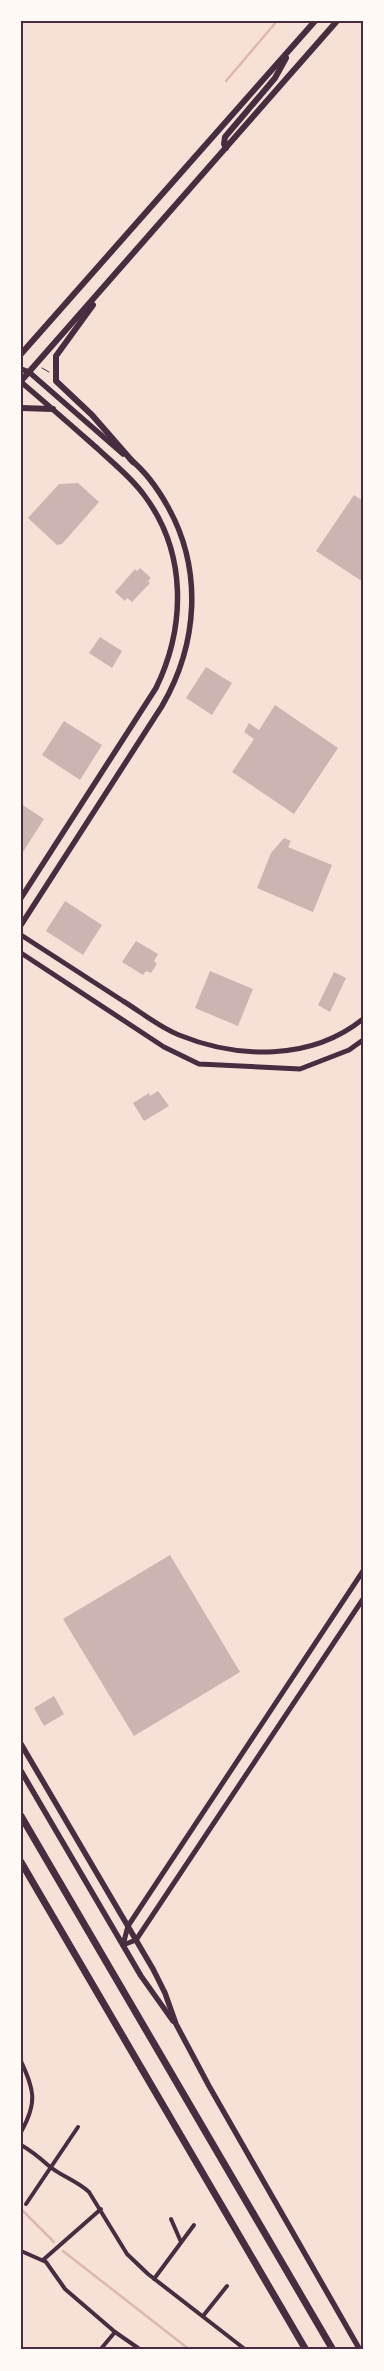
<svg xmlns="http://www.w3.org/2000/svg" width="384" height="2371" font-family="'Golos Text',sans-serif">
	<rect width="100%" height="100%" fill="#f7e1d7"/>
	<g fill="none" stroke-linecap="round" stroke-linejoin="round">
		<g stroke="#dcb8b0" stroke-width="2.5">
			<polyline points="226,81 277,21"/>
			<polyline points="21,2209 54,2242"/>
			<polyline points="63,2251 190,2350"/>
		</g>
	</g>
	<g fill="#ccb4b1">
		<polygon points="78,483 99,502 62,544 57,545 28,518 59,484"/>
		<polygon points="354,495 363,501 363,582 316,551"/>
		<polygon points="140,568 151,578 148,581 150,583 132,602 127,598 125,601 115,592 135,569 137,571"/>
		<polygon points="100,637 122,651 112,668 89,653"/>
		<polygon points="206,667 232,683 212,715 186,698"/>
		<polygon points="275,705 338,748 294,814 232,772 254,739 244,732 249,723 259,730"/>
		<polygon points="64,721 102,745 80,780 42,755"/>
		<polygon points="21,804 44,819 21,855"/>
		<polygon points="284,838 291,841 288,847 332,865 313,912 257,888 271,853"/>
		<polygon points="65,901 102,925 83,955 46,931"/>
		<polygon points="136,941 158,954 154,961 157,964 151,973 146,971 143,975 122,962"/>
		<polygon points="210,971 253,989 238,1026 195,1008"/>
		<polygon points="334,972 346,978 330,1012 318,1005"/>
		<polygon points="158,1091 169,1106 144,1121 133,1103 149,1093 150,1096"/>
		<polygon points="170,1555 240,1672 134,1736 63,1619"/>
		<polygon points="54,1696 64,1714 44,1726 34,1708"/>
	</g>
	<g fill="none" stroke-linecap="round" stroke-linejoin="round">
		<polyline stroke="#4a2c40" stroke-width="1" points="42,368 49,372"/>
		<g stroke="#4a2c40" stroke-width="4">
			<path d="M21 2061C34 2090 38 2102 21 2132"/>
			<path d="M21 2145C32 2151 40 2158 49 2166 61 2176 77 2181 89 2192L127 2254 148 2274 246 2350"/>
			<polyline points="26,2204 78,2127"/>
			<polyline points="171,2219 181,2242"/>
			<polyline points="21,2251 46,2262 65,2289 115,2332 141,2350"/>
			<polyline points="43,2260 101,2209"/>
			<polyline points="154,2279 194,2225"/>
			<polyline points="203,2316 227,2286"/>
			<polyline points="100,2350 115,2332"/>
		</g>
		<g stroke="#4a2c40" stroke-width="5">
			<path d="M21 935C55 957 89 979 123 1001 141 1012 159 1027 179 1035 238 1059 311 1061 363 1019"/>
			<polyline points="21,953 164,1047 199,1064 300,1069 349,1050 363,1040"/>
			<polyline points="123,1945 128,1926 363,1571"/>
			<polyline points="123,1945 136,1940 363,1599"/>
		</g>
		<g stroke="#4a2c40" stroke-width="5.5">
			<polyline points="21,369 29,372 123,454"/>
			<path d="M21 382C47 404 73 427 98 449 114 464 131 477 144 495 187 552 186 626 156 688L21 898"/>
			<path d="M21 925 162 706C198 644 203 570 168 507 158 489 146 472 130 459"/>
			<polyline points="21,1744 153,1969 165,1993 176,2024 209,2086 360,2350"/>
			<polyline points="21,1771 141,1976 173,2021"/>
		</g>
		<g stroke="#4a2c40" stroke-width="6">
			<polyline points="226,148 224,144 225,137 275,78 286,58"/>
			<polyline points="93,305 56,356 56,381 92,415 133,462"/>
			<polyline points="21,354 315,21"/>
			<polyline points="21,381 337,21"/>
			<polyline points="21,408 53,409"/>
		</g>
		<g stroke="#4a2c40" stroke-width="7">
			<polyline points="21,1816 333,2350"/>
			<polyline points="21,1862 306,2350"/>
		</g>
	</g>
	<rect width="384" height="2371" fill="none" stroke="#fffaf5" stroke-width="45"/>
	<rect x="22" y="22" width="340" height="2326" fill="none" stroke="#4a2c40" stroke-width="2"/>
</svg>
